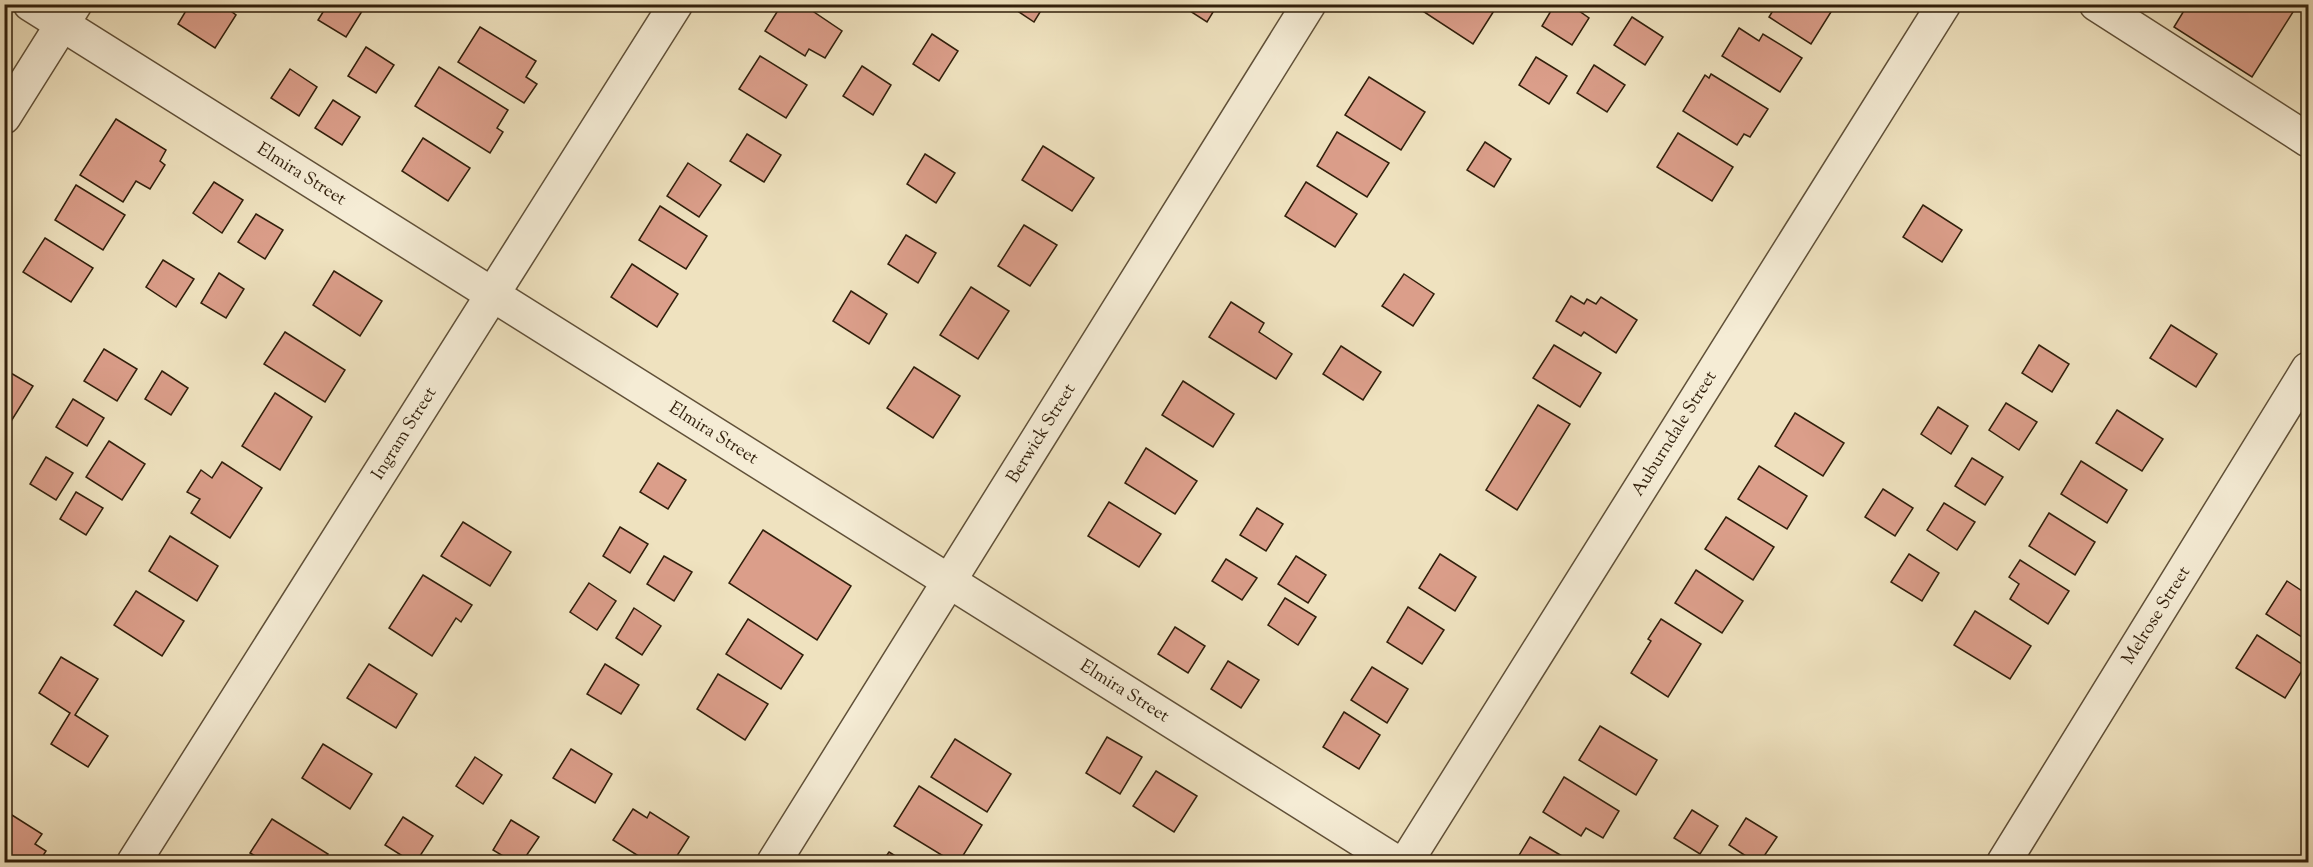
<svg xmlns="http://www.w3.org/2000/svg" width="2313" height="867" font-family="'Sorts Mill Goudy',serif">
	<rect width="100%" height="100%" fill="#efe2bf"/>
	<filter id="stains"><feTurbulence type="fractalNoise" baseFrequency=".00333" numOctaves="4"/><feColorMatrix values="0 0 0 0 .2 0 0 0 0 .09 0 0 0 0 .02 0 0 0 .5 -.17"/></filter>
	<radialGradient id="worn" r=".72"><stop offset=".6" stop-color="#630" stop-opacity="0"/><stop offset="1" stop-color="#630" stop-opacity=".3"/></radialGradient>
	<g fill="#db9e8a" stroke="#311f0b" stroke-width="1.5">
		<polygon points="190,4 221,4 236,15 215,48 178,24"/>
		<polygon points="328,4 357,4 364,8 346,37 318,20"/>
		<polygon points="782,4 802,4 842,31 825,58 809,49 805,56 765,31"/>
		<polygon points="1007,4 1045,4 1034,22"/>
		<polygon points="1179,4 1218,4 1207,22"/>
		<polygon points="1420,4 1495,4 1497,6 1473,44 1418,8"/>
		<polygon points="1555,4 1569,4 1589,18 1572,45 1542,26"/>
		<polygon points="1777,4 1836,4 1811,44 1769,17"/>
		<polygon points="2188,4 2298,4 2252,77 2174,27"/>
		<polygon points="1632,17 1663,37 1645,65 1614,45"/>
		<polygon points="480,27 536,61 526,77 537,84 524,103 458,62"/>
		<polygon points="1739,28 1759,41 1763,34 1802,58 1780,92 1722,56"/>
		<polygon points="932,34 958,51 939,81 913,64"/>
		<polygon points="366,47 394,65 376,93 348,76"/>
		<polygon points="760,56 807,85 786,118 739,89"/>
		<polygon points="1536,57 1567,76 1549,104 1519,85"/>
		<polygon points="1594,65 1625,85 1607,112 1577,93"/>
		<polygon points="862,66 891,85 873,115 843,96"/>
		<polygon points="439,67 508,110 497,128 503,132 490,153 415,106"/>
		<polygon points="290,69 317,87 299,116 271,98"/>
		<polygon points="1711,74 1768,109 1750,137 1744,134 1737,145 1683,111 1705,75 1709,78"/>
		<polygon points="1369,77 1425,112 1401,150 1345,115"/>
		<polygon points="333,100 360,117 342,145 315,128"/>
		<polygon points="116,119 166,150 160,161 165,165 150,189 136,181 123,202 80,175"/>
		<polygon points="1337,132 1389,163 1367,197 1317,166"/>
		<polygon points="1678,133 1733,167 1712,201 1657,167"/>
		<polygon points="747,134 781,155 764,182 730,161"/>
		<polygon points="423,138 470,168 448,201 402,171"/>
		<polygon points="1485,142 1511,159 1494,187 1467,170"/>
		<polygon points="1043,146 1094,178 1072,211 1022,180"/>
		<polygon points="925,154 955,173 936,203 907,184"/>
		<polygon points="688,163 721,185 699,217 667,196"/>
		<polygon points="214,182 243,200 222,233 193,213"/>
		<polygon points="1306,182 1357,214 1335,247 1285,216"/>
		<polygon points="76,185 125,215 103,250 55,220"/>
		<polygon points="1923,205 1962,230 1942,262 1903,237"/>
		<polygon points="660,206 707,236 686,269 639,240"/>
		<polygon points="256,214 283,230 265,259 238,242"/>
		<polygon points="1024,225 1057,245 1030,286 998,266"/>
		<polygon points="906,235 936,253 918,283 888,264"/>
		<polygon points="45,238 93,268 71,302 23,272"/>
		<polygon points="163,260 194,279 176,307 146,287"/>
		<polygon points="632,264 678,294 657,327 611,297"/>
		<polygon points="334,271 382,301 360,336 313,305"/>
		<polygon points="219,273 244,289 226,318 201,303"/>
		<polygon points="1404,274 1434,294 1413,326 1382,306"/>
		<polygon points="971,287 1009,311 978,359 940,335"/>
		<polygon points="851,291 887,314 869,344 833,321"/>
		<polygon points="1571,296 1584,304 1587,299 1596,304 1601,297 1637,320 1616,353 1584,332 1581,336 1556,321"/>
		<polygon points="1231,302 1264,323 1259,332 1292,354 1276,379 1209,337"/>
		<polygon points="2171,325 2217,354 2196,387 2150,358"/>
		<polygon points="285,332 345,370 325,402 264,364"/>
		<polygon points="1554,345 1601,373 1580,407 1533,378"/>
		<polygon points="2039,345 2069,364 2052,392 2022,373"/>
		<polygon points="1341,346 1381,372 1363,400 1323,374"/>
		<polygon points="104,349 137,369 117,401 84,381"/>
		<polygon points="914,367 960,396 933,438 887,408"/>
		<polygon points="4,369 33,386 10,423 4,420"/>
		<polygon points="162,371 188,388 171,415 145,399"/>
		<polygon points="1183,381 1234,414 1213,447 1162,415"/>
		<polygon points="275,393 312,417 280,470 242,446"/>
		<polygon points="73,399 104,418 87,446 56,427"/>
		<polygon points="2006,403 2037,422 2019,450 1989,430"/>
		<polygon points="1538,405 1570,424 1517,510 1486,490"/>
		<polygon points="1938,407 1968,426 1951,454 1921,434"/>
		<polygon points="2117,410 2163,439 2142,471 2096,443"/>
		<polygon points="1795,413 1844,443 1823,476 1775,446"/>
		<polygon points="109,441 145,464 122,500 86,477"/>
		<polygon points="1146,448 1197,481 1175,514 1125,483"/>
		<polygon points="46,457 73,473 56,500 30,484"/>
		<polygon points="1972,458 2003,477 1985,505 1955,486"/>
		<polygon points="2081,461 2127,490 2107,523 2061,494"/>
		<polygon points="222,462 262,488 230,538 191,513 200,499 187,492 201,470 212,478"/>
		<polygon points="658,463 686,480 668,509 640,492"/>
		<polygon points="1759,466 1807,496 1787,529 1738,499"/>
		<polygon points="1883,489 1913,508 1895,536 1865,517"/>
		<polygon points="76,492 103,508 86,535 60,519"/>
		<polygon points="1109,502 1161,534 1139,567 1088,536"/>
		<polygon points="1944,503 1975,522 1957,550 1927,530"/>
		<polygon points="1257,508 1283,524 1266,551 1240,535"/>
		<polygon points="2049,513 2095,542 2075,575 2029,546"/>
		<polygon points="1726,517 1774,547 1753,580 1705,549"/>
		<polygon points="463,522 511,552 490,586 441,556"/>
		<polygon points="620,527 648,544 630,573 603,556"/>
		<polygon points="763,530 851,586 817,640 729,583"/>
		<polygon points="170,536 218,566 197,601 149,571"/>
		<polygon points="1440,554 1476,577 1455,611 1419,588"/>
		<polygon points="1909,554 1939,573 1922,601 1891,582"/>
		<polygon points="664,556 692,572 674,601 647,584"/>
		<polygon points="1296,556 1326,575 1308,603 1278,584"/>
		<polygon points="1226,559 1257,578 1242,600 1212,581"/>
		<polygon points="2020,560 2069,591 2048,624 2010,599 2019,584 2009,577"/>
		<polygon points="1696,570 1743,601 1722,633 1675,603"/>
		<polygon points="423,575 472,605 461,622 456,618 432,656 389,628"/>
		<polygon points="2287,581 2308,595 2308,641 2266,614"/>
		<polygon points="589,583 616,601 597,630 570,612"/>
		<polygon points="136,591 184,621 162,656 114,625"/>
		<polygon points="1285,598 1316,617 1298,645 1268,625"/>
		<polygon points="1408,607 1444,630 1422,664 1387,642"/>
		<polygon points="634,608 661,626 642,655 616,638"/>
		<polygon points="1975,611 2031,646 2010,679 1954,645"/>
		<polygon points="748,619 803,655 781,689 726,654"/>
		<polygon points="1661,619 1701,644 1668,697 1631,673 1651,641 1648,639"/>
		<polygon points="1175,627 1205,646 1188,673 1158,654"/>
		<polygon points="2257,635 2305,666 2285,698 2236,668"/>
		<polygon points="61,657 98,679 75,715 108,736 88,767 51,744 70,713 39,693"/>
		<polygon points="1228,661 1259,680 1241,708 1211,689"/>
		<polygon points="369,664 417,694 396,728 347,698"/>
		<polygon points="605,664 639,685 621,714 587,694"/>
		<polygon points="1372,667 1408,689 1387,723 1351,700"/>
		<polygon points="718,674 768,704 745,740 697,709"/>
		<polygon points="1344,712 1380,735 1359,769 1323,747"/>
		<polygon points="1600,726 1657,760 1636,795 1579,760"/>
		<polygon points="1107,737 1142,757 1120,794 1086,773"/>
		<polygon points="955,739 1011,774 987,812 931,777"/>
		<polygon points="323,744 372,774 350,809 302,778"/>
		<polygon points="571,749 612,774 595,803 553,778"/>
		<polygon points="475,757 502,775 483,804 456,786"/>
		<polygon points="1156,771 1197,796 1174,832 1133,806"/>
		<polygon points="1564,777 1619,811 1603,838 1586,828 1581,836 1543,812"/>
		<polygon points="919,786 982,825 959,862 953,862 894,826"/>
		<polygon points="633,809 647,818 650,812 689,837 673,862 648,862 613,840"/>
		<polygon points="4,810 42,834 35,844 46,851 39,862 4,862"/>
		<polygon points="1692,810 1718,826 1700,854 1674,838"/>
		<polygon points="403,817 433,836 416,862 412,862 385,845"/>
		<polygon points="1746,818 1777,837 1760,862 1755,862 1729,845"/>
		<polygon points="272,819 328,854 323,862 266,862 250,853"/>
		<polygon points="511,820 539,837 522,862 513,862 493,850"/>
		<polygon points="1530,837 1567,859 1564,862 1515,862"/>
		<polygon points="889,852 905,862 882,862"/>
	</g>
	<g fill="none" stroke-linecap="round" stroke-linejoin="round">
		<defs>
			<g id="minor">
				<polyline points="30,4 1396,862"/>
				<polyline points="2096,4 2308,140"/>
				<polyline points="4,117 75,4"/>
				<polyline points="134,862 676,4"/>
				<polyline points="774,862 1309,4"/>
				<polyline points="1406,862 1944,4"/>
				<polyline points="2004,862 2308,369"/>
			</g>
		</defs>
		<use href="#minor" stroke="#605038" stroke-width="36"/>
		<use href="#minor" stroke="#f5ecd5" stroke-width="33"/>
	</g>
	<g text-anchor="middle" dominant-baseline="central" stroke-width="6" stroke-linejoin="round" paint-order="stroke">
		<g font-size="18" fill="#311f0b" stroke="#f5ecd5">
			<text transform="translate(301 175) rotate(32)">Elmira Street</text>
			<text transform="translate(405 434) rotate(-58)">Ingram Street</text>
			<text transform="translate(713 434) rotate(32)">Elmira Street</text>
			<text transform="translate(1042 434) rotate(-58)">Berwick Street</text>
			<text transform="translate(1675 434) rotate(-58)">Auburndale Street</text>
			<text transform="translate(2157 616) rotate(-58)">Melrose Street</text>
			<text transform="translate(1124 692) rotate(32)">Elmira Street</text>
		</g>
	</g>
	<rect width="2313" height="867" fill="none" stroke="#efe2bf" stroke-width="24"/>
	<rect x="6" y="6" width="2301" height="855" fill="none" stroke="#311f0b" stroke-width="3"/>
	<rect x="12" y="12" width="2289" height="843" fill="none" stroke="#311f0b" stroke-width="1.5"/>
	<rect width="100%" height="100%" filter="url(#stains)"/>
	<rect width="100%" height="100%" fill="url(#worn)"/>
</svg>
